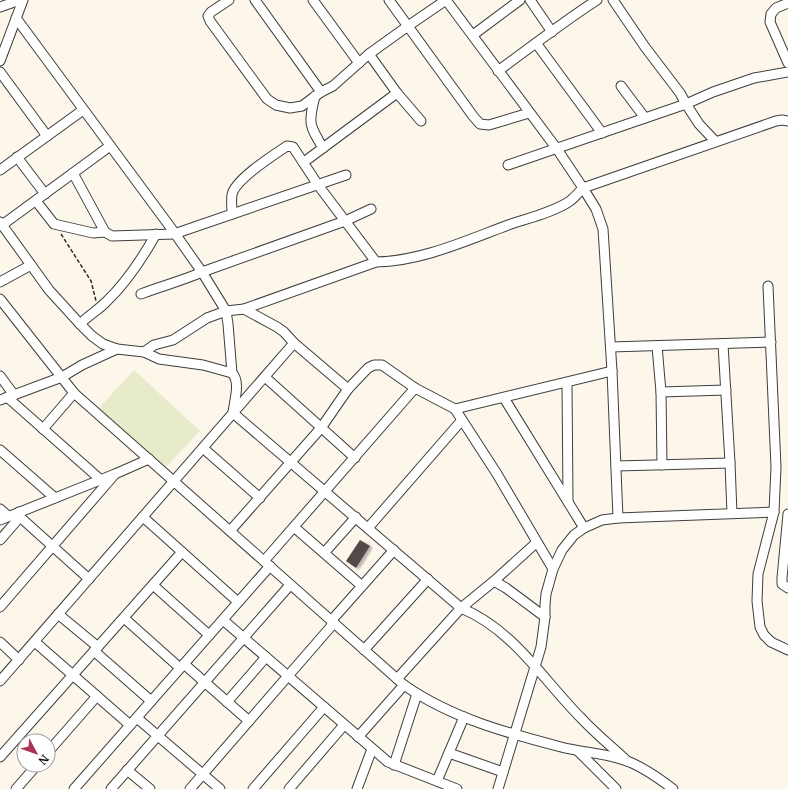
<svg xmlns="http://www.w3.org/2000/svg" width="788" height="789" font-family="Merriweather,serif">
	<defs>
		<filter id="shadow"><feDropShadow dx="3" dy="1.5" stdDeviation="1" flood-color="#0004"/></filter>
	</defs>
	<rect width="100%" height="100%" fill="#fdf6eb"/>
	<polygon fill="#e7ebca" points="134,370 200,431 163,470 97,410"/>
	<polygon fill="#524a49" filter="url(#shadow)" points="360,540 370,546 356,568 346,561"/>
	<g fill="none" stroke-linecap="round" stroke-linejoin="round">
		<defs>
			<g id="street">
				<polyline points="229,0 211,12 208,16 210,21 267,99 276,105 290,108 302,106 321,92 333,86 369,54 408,26 446,0"/>
				<polyline points="255,0 321,92"/>
				<polyline points="313,0 359,63"/>
				<polyline points="389,0 473,116 480,124 489,125 529,113"/>
				<polyline points="446,0 557,149 583,188 596,209 603,229 612,371 618,518"/>
				<polyline points="530,0 552,32"/>
				<polyline points="613,0 645,47 680,93 686,104 699,124 715,141"/>
				<polyline points="788,3 776,8 771,14 770,22 788,63"/>
				<polyline points="0,7 20,0"/>
				<polyline points="16,18 171,228 202,272 226,311 228,324 232,373"/>
				<polyline points="473,35 520,0"/>
				<polyline points="536,43 602,133"/>
				<polyline points="369,54 397,93 421,121"/>
				<polyline points="0,61 23,0"/>
				<path d="M498 71C531 47 563 22 597 0"/>
				<polyline points="0,72 47,136"/>
				<polyline points="621,86 645,118"/>
				<path d="M315 96C308 123 309 125 323 148"/>
				<polyline points="17,157 45,194"/>
				<polyline points="304,162 397,93"/>
				<polyline points="508,165 686,104 713,92 754,78 788,72"/>
				<polyline points="0,170 83,110"/>
				<polyline points="73,173 105,232 112,236 174,234 346,175"/>
				<polyline points="36,201 54,224 93,233 105,232"/>
				<path d="M232 214C232 208 231 201 232 195 234 180 275 154 287 146L293 147 318 185 376 262"/>
				<path d="M0 222 49 290 80 324 92 336 103 344 117 349 144 352 159 359 203 365 232 373C241 382 234 401 233 413L461 608C514 630 543 680 582 719 596 734 612 747 627 761"/>
				<polyline points="2,225 110,146"/>
				<polyline points="0,282 31,265"/>
				<polyline points="768,286 776,467 774,512 758,574 757,601 760,627 764,635 771,642 788,650"/>
				<path d="M141 294C161 286 182 281 202 272L345 221 371 209"/>
				<path d="M0 299 74 393 404 685C451 718 507 733 561 747 584 753 610 753 632 763 647 770 660 779 673 789"/>
				<polyline points="244,309 277,327 284,332 294,343 348,389"/>
				<path d="M80 324C88 316 98 310 106 302 127 282 142 259 156 234"/>
				<polyline points="723,344 730,463 732,513"/>
				<polyline points="657,346 661,392 662,465"/>
				<polyline points="611,347 771,342"/>
				<path d="M144 352 154 345 173 340 207 318 226 311 244 309 376 262C423 261 467 240 511 224 529 218 554 212 570 201 575 197 579 192 583 188L776 121 782 120 788 121"/>
				<polyline points="0,376 14,395"/>
				<polyline points="265,377 355,458"/>
				<polyline points="567,383 568,501"/>
				<polyline points="661,392 726,390"/>
				<polyline points="7,397 101,480"/>
				<polyline points="504,398 584,528"/>
				<polyline points="0,400 62,377 82,365 117,349"/>
				<polyline points="455,409 612,371"/>
				<polyline points="43,429 74,393"/>
				<polyline points="203,448 260,498"/>
				<polyline points="0,450 55,498"/>
				<polyline points="616,466 730,463"/>
				<polyline points="0,509 8,516"/>
				<polyline points="19,512 20,517 89,579"/>
				<polyline points="788,514 782,578 782,584 788,588"/>
				<polyline points="143,517 238,602"/>
				<polyline points="0,520 115,474 149,459"/>
				<polyline points="294,527 362,586"/>
				<polyline points="368,528 462,420"/>
				<polyline points="230,531 321,428 348,389 368,368 374,365 382,365 415,388 455,409 497,474 553,569"/>
				<polyline points="0,540 20,517"/>
				<polyline points="324,553 356,517"/>
				<polyline points="264,561 415,388"/>
				<polyline points="494,581 536,543"/>
				<polyline points="153,585 209,635"/>
				<polyline points="0,607 115,474"/>
				<polyline points="58,614 98,647"/>
				<polyline points="124,618 180,668"/>
				<polyline points="223,620 388,762 457,789"/>
				<polyline points="331,621 394,550"/>
				<polyline points="0,642 19,660"/>
				<polyline points="35,642 130,725"/>
				<polyline points="364,650 428,579"/>
				<polyline points="94,651 151,701"/>
				<polyline points="184,664 249,721"/>
				<polyline points="397,679 461,608 494,581 506,588 545,617"/>
				<polyline points="0,681 294,343"/>
				<polyline points="227,702 266,657"/>
				<polyline points="137,718 220,789"/>
				<polyline points="358,737 404,685"/>
				<polyline points="578,751 616,789"/>
				<polyline points="48,752 97,696"/>
				<polyline points="449,753 503,772"/>
				<polyline points="0,757 182,552"/>
				<polyline points="394,765 417,694"/>
				<polyline points="127,770 150,789"/>
				<polyline points="437,781 464,717"/>
				<polyline points="16,789 37,765"/>
				<polyline points="74,789 270,566"/>
				<polyline points="111,789 290,585"/>
				<polyline points="190,789 334,623"/>
				<polyline points="253,789 324,707"/>
				<polyline points="289,789 344,725"/>
				<polyline points="357,789 372,749"/>
				<polyline points="498,789 541,647 545,617 545,605 546,594 553,569 562,550 574,535 584,528 602,520 618,518 774,512"/>
			</g>
		</defs>
		<use href="#street" stroke="#3e3e3e" stroke-width="11"/>
		<polyline stroke="#2d2d2d" stroke-width="1.5" stroke-dasharray="4 2" stroke-linecap="butt" points="61,234 91,281 96,301"/>
		<use href="#street" stroke="#fff" stroke-width="9"/>
	</g>
	<g transform="translate(36 753) rotate(131)"><circle r="19" fill="#ffffff" stroke="#9d9d9d"/>
	<path d="M0-3L7 15L0 10L-7 15Z" fill="#ab3353"/>
	<text y="-6" font-size="11" font-weight="bold" text-anchor="middle" fill="#0b0b0b">N</text>
	</g>
</svg>
